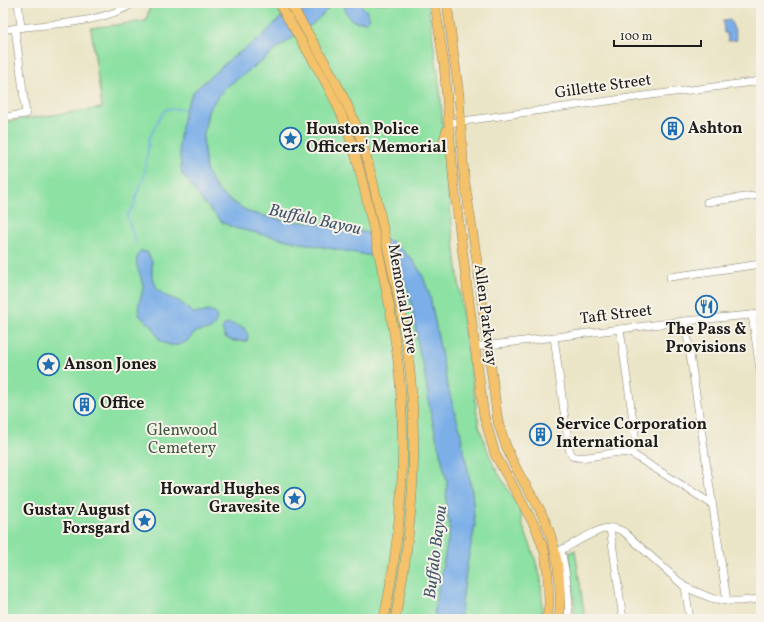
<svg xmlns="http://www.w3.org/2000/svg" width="764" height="622" font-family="Vollkorn,serif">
	<rect width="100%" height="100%" fill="#f7f3e8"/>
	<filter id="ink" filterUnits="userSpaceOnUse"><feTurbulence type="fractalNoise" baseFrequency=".025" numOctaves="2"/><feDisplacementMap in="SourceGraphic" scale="8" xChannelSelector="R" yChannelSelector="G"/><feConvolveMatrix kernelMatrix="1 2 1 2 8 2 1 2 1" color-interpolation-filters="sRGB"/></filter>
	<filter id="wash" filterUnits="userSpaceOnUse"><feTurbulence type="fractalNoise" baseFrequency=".012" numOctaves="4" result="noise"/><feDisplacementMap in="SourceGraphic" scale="16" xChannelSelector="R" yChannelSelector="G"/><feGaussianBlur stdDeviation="0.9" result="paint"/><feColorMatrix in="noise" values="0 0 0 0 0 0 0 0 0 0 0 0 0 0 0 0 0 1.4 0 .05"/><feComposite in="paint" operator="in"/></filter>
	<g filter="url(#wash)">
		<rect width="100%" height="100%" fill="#ebe5c7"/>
		<g fill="#8ce1a3" stroke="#547e60">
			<polygon points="151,3 428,3 440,90 445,155 452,225 465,333 479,426 486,446 493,464 520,510 523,527 531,546 541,579 542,599 542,619 3,619 3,122 102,108 91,28 146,21"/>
			<polygon points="575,550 585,619 575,619 573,585 569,553"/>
		</g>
		<g fill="#7bafe8" stroke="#4c6682">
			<polygon points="298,3 334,3 314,23 278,48 262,61 225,88 214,102 208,112 205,127 203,138 206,170 215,186 220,193 248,212 282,220 314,223 343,230 364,232 393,242 412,259 422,274 430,296 448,388 460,430 472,492 475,526 467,565 460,619 434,619 435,605 450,529 446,504 447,482 430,411 424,368 420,355 410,296 402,275 372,256 301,243 234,228 222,222 203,202 182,174 179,146 180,134 185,109 193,92 230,59 260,38 277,21"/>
			<path d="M344 3H359L366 10 370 18 365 23 363 21C351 26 345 13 344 3Z"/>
			<polygon points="730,20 735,31 737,40 728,41 727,33 724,33 723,21"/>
			<path d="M141 251 147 252 152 261V278L158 290 166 296 179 301 193 313H201L208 311 215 313C219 318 215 328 208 330 203 331 198 330 194 334 191 336 190 339 187 341 180 347 166 347 159 339 156 335 155 330 152 326 148 322 143 320 140 316 135 305 143 296 143 286 142 273 130 262 141 251Z"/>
			<polygon points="229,323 244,328 248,335 247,341 233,341 225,337 222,330 224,325"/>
		</g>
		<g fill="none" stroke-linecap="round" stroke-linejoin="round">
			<polyline stroke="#7bafe8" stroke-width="1.5" points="136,244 127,216 128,213 133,208 138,190 144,178 149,139 159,119 166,109 186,109"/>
		</g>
	</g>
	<g filter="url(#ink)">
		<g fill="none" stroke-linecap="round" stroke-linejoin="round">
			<defs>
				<g id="minor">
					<polyline points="18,3 21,27"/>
					<path d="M3 30C45 23 97 26 134 3"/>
					<polyline points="3,117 26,114 15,28"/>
					<polyline points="449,123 651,95 761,81"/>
					<polyline points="707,202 761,195"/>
					<polyline points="670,277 761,264"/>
					<polyline points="752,315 761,377"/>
					<polyline points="685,321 727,601"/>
					<polyline points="620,329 636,442 632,454"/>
					<path d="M554 337 569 449 572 456C586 462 614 448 632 454L712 504"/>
					<polyline points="474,347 685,321 761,314"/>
					<polyline points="610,528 623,619"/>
					<polyline points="685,587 690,619"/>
					<path d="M568 619C570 595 566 573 561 550 572 545 598 528 609 528 615 527 620 530 624 532L685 587 711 598 727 601H740L761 599"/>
				</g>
				<g id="major">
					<path d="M279 3C300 40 325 76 342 116 358 155 366 197 376 240 386 287 396 334 400 382 407 462 400 541 384 619"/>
					<path d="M290 3C314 44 340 84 357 128 370 163 377 200 385 237 396 285 407 333 411 382 418 462 411 541 395 619"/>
					<polyline points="435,3 444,64 454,186 484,416 495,454 536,528 545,553 548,575 549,604 547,619"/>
					<path d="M447 3 459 95 464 176 477 261 498 422C503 439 509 455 517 470 524 484 533 496 540 510 557 543 563 582 559 619"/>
					<polyline points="441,148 447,130"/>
				</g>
			</defs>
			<use href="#minor" stroke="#848072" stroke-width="8"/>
			<use href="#major" stroke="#848072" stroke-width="10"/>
			<use href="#minor" stroke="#fff" stroke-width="7"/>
			<use href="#major" stroke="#f3c26a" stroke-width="9"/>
		</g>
	</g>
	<defs>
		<symbol id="building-ring" viewBox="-11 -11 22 22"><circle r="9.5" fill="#f7f3e8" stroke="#1f6fb2" stroke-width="1.5"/><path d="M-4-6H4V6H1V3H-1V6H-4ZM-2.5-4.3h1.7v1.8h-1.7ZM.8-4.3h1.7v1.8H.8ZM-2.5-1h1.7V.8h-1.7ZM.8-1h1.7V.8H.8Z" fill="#1f6fb2"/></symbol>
		<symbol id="sight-ring" viewBox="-11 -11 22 22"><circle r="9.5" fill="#f7f3e8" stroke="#1f6fb2" stroke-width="1.5"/><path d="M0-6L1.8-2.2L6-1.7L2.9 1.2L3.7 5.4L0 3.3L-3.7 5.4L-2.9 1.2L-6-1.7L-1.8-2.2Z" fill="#1f6fb2"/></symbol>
		<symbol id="restaurant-ring" viewBox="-11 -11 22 22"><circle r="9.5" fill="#f7f3e8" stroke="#1f6fb2" stroke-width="1.5"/><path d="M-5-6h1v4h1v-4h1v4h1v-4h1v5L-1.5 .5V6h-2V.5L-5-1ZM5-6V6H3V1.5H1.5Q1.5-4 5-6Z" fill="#1f6fb2"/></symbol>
	</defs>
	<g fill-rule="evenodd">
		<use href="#building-ring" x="660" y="116" width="25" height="25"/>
		<use href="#sight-ring" x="278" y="126" width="25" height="25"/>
		<use href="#restaurant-ring" x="694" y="294" width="25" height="25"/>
		<use href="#sight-ring" x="36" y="352" width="25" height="25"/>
		<use href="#building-ring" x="72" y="392" width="25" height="25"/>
		<use href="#building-ring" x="528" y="422" width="25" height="25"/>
		<use href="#sight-ring" x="282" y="486" width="25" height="25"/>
		<use href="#sight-ring" x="132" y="508" width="25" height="25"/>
	</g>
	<g text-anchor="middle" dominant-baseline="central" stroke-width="4" stroke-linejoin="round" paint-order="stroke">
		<g font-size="16" fill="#1c1c1c" stroke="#f7f3e8">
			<text transform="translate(603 87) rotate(-8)">Gillette Street</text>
			<text transform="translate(402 299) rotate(80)">Memorial Drive</text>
			<text transform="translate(485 315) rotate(83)">Allen Parkway</text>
			<text transform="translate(616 315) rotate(-7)">Taft Street</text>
		</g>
		<g font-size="16" font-weight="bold" fill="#1c1c1c" stroke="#f7f3e8" text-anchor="start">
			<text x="688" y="129">Ashton</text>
			<text x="306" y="130">Houston Police<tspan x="306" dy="18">Officers' Memorial</tspan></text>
			<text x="706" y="330" text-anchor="middle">The Pass &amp;<tspan x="706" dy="18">Provisions</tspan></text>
			<text x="64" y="365">Anson Jones</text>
			<text x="100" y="404">Office</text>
			<text x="556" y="425">Service Corporation<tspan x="556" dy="18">International</tspan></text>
			<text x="280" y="490" text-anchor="end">Howard Hughes<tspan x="280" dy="18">Gravesite</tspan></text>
			<text x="130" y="511" text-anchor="end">Gustav August<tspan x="130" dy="18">Forsgard</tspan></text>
		</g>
		<g font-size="16" fill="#3e5744" stroke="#f7f3e8">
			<text x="182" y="431">Glenwood<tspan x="182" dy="18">Cemetery</tspan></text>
		</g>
		<g font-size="17" font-style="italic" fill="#42576e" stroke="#f7f3e8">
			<text transform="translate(315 220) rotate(12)">Buffalo Bayou</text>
			<text transform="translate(436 552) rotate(-83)">Buffalo Bayou</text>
		</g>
	</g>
	<rect width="764" height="622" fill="none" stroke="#f7f3e8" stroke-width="16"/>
	<path d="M614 40v6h87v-6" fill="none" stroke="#1c1c1c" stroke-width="2"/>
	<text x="620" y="40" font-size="12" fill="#1c1c1c" stroke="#f7f3e8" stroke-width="3" paint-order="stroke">100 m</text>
</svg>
